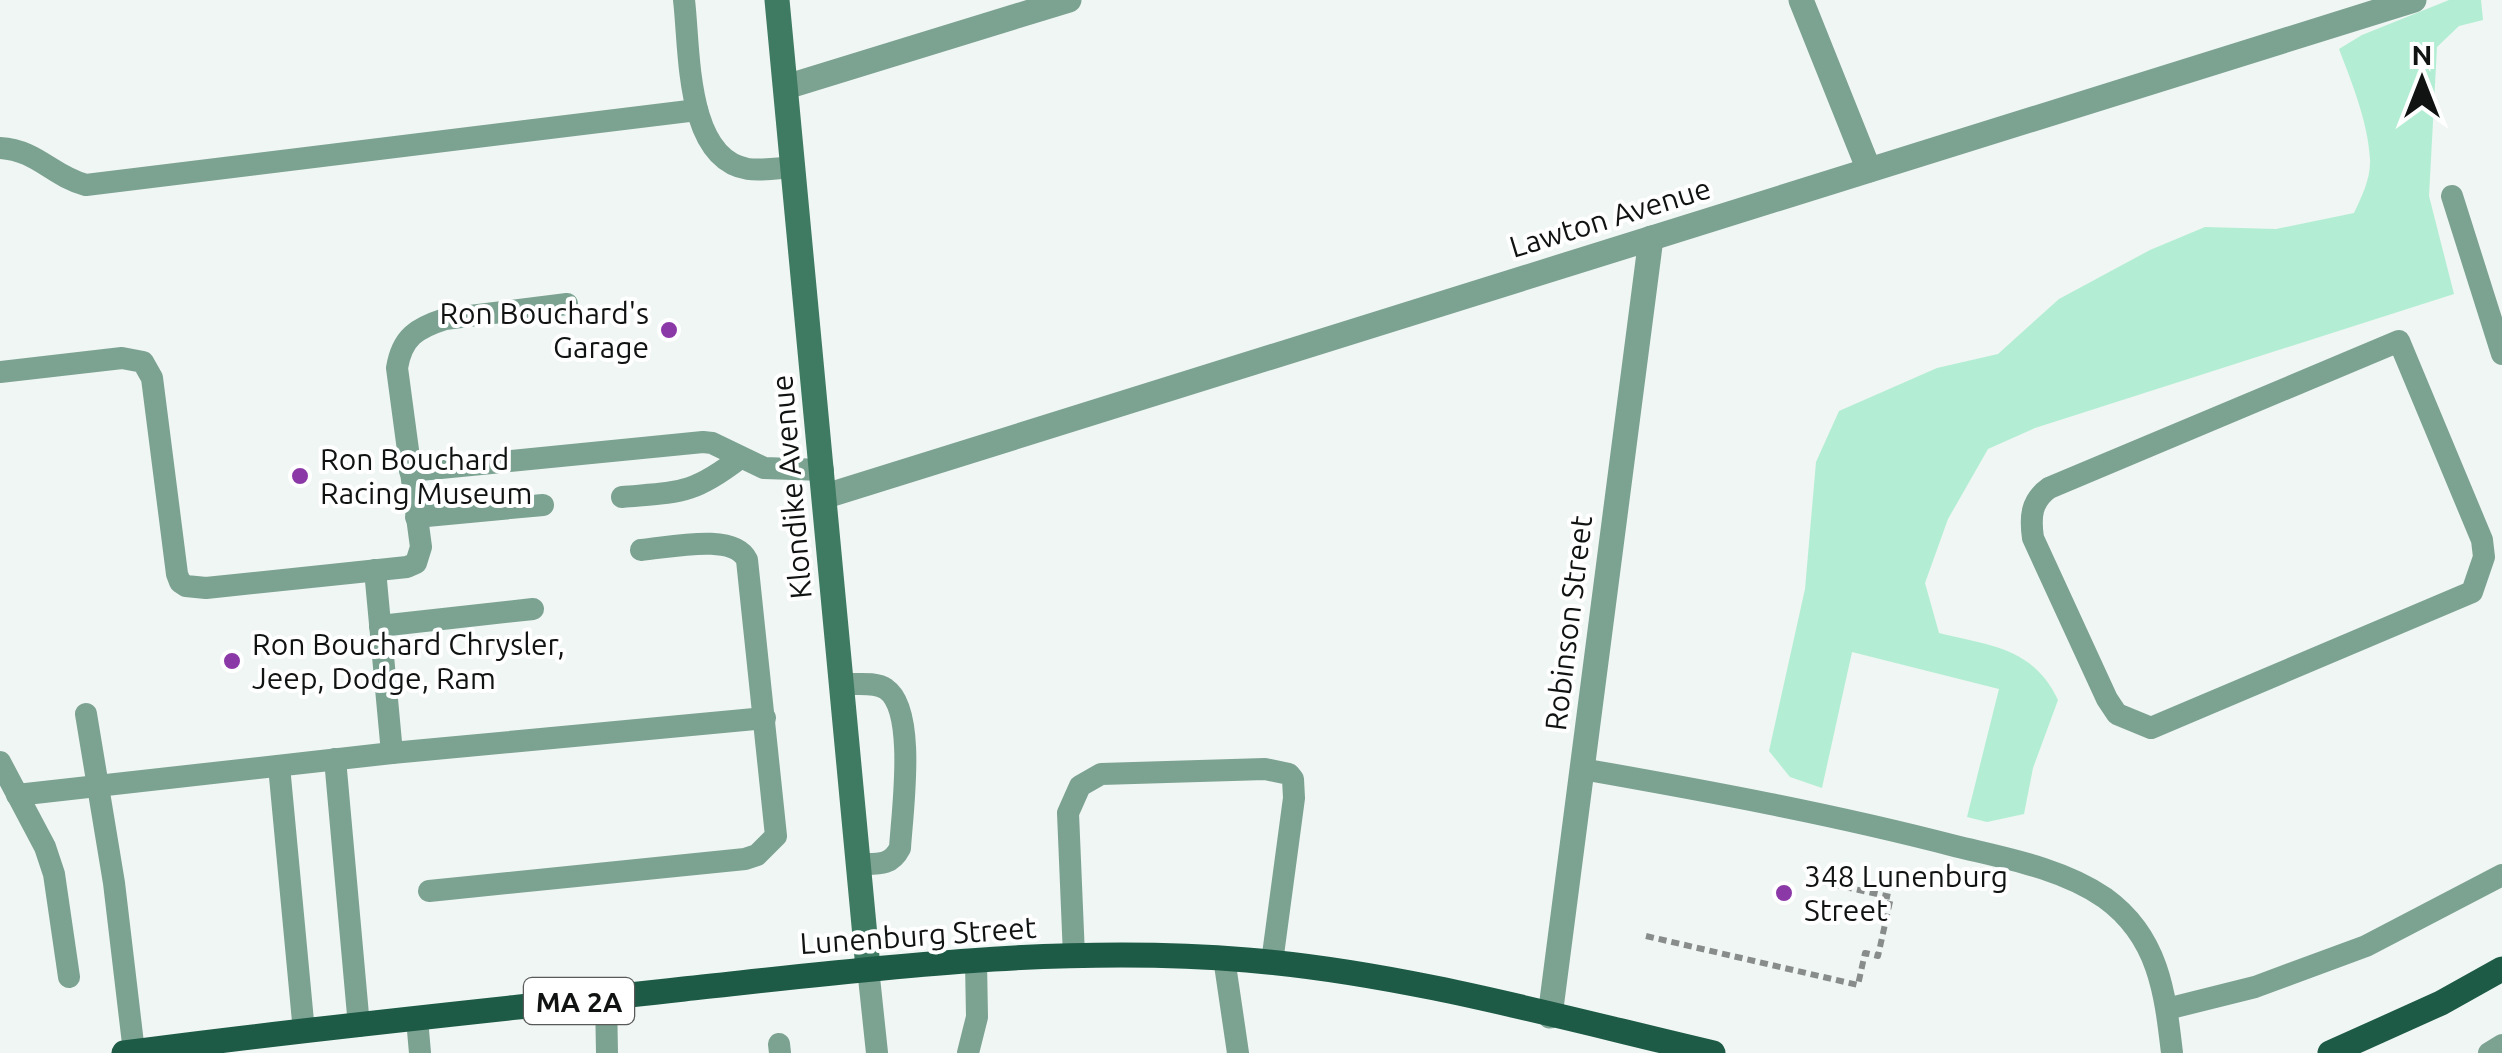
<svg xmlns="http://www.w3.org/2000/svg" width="2502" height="1053" font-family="Ubuntu,sans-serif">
	<rect width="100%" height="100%" fill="#eff6f3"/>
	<path fill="#b3eed4" d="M2449 0H2481L2483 20 2459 26 2437 47 2429 196 2454 294 2035 428 1988 449 1948 519 1925 583 1939 633C1990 646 2033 647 2058 700L2033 768 2024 814 1987 822 1967 817 1999 689 1852 652 1822 788 1790 777 1769 751 1805 589 1816 462 1839 411 1937 368 1998 354 2059 299 2150 250 2205 227 2276 229 2354 213C2362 196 2371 178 2370 159 2368 122 2352 83 2339 49L2362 35Z"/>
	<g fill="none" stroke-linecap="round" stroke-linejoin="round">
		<polyline stroke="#888d8b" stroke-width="6" stroke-dasharray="8 5" stroke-linecap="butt" points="1646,936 1858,985 1865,953 1878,956 1891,897 1822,882"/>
		<g stroke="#7ca292" stroke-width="22">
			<path d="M684 0C690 49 685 159 748 169 762 171 779 168 794 167"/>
			<path d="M0 148C37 150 52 176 86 185L697 110"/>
			<polyline points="2452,196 2502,354"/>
			<path d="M2399 341 2482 540 2484 557 2472 592 2151 728 2117 714 2107 699 2033 538C2030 517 2031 501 2049 488Z"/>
			<path d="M0 372 122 358 143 362 152 378 177 574 180 582 186 586 206 588 407 567 416 563 421 547 397 368C402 337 417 328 445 319L567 304"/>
			<polyline points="410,471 703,442 712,443 764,468 823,470"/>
			<path d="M622 497C679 492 692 495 740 458"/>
			<polyline points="416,517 543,505"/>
			<polyline points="375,570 392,753"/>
			<polyline points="380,626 533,609"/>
			<path d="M840 684C854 685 875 681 886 689 917 710 902 813 900 848 891 866 878 864 860 864"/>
			<polyline points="86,714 114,883 134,1052"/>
			<polyline points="335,759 359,1026"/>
			<polyline points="0,762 45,847 54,874 69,977"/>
			<polyline points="279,766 304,1032"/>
			<path d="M1582 769C1707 791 1832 814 1955 846 2004 858 2062 868 2105 898 2159 937 2165 993 2172 1053"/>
			<polyline points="17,795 392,753 765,718"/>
			<path d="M429 891 745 859 757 855 776 836 747 560C734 532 668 548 641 550"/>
			<polyline points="1074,956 1068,813 1080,786 1101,774 1265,769 1289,774 1293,779 1294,798 1272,962"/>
			<polyline points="1224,958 1238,1053"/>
			<polyline points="868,968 877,1053"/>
			<polyline points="606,998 607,1053"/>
			<polyline points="2167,1009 2255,987 2366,946 2502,875"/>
			<polyline points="417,1019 420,1053"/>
			<polyline points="779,1044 780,1053"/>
			<polyline points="968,1053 977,1017 976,962"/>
			<polyline points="2489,1053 2502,1045"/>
		</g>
		<g stroke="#7ca292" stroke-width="25">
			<polyline points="1801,0 1869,170"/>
			<polyline points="786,87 1069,0"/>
			<polyline points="826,496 2414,0"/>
			<polyline points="1550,1016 1651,238"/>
		</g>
		<polyline stroke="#3f7a63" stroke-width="25" points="777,0 868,968"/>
		<g stroke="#1d5b46" stroke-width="25">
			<path d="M124 1053C310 1028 497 1010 684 989 870 969 1060 944 1247 960 1404 973 1559 1017 1713 1053"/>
			<polyline points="2330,1053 2441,1003 2502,969"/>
		</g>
	</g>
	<g fill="#8c39a8" stroke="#fff" stroke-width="4">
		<circle cx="669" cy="330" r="10"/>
		<circle cx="300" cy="476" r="10"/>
		<circle cx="232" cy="661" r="10"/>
		<circle cx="1784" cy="893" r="10"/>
	</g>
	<g text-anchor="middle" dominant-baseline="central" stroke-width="8" stroke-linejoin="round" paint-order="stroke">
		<rect fill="#fff" stroke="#585a58" stroke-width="2.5" x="524" y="978" width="110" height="46" rx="8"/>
		<g font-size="28" font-weight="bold" fill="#101311">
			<text x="579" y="1001">MA 2A</text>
		</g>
		<g font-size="30" fill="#101311" stroke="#fff">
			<text transform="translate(1610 217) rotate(-17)">Lawton Avenue</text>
			<text transform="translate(791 487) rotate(-95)">Klondike Avenue</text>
			<text transform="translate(1568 623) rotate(-83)">Robinson Street</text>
			<text transform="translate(918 935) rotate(-4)">Lunenburg Street</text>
		</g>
		<g font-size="30" fill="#101311" stroke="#fff" text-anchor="start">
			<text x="649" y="313" text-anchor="end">Ron Bouchard's<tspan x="649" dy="34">Garage</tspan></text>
			<text x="320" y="459">Ron Bouchard<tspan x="320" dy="34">Racing Museum</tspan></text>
			<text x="252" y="644">Ron Bouchard Chrysler,<tspan x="252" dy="34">Jeep, Dodge, Ram</tspan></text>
			<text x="1804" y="876">348 Lunenburg<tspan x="1804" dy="34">Street</tspan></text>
		</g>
	</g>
	<g transform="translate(2422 80)" stroke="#ffffff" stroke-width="8" paint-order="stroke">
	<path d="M0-8L18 38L0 25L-18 38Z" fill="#101311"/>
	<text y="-15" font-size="28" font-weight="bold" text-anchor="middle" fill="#101311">N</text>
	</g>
</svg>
